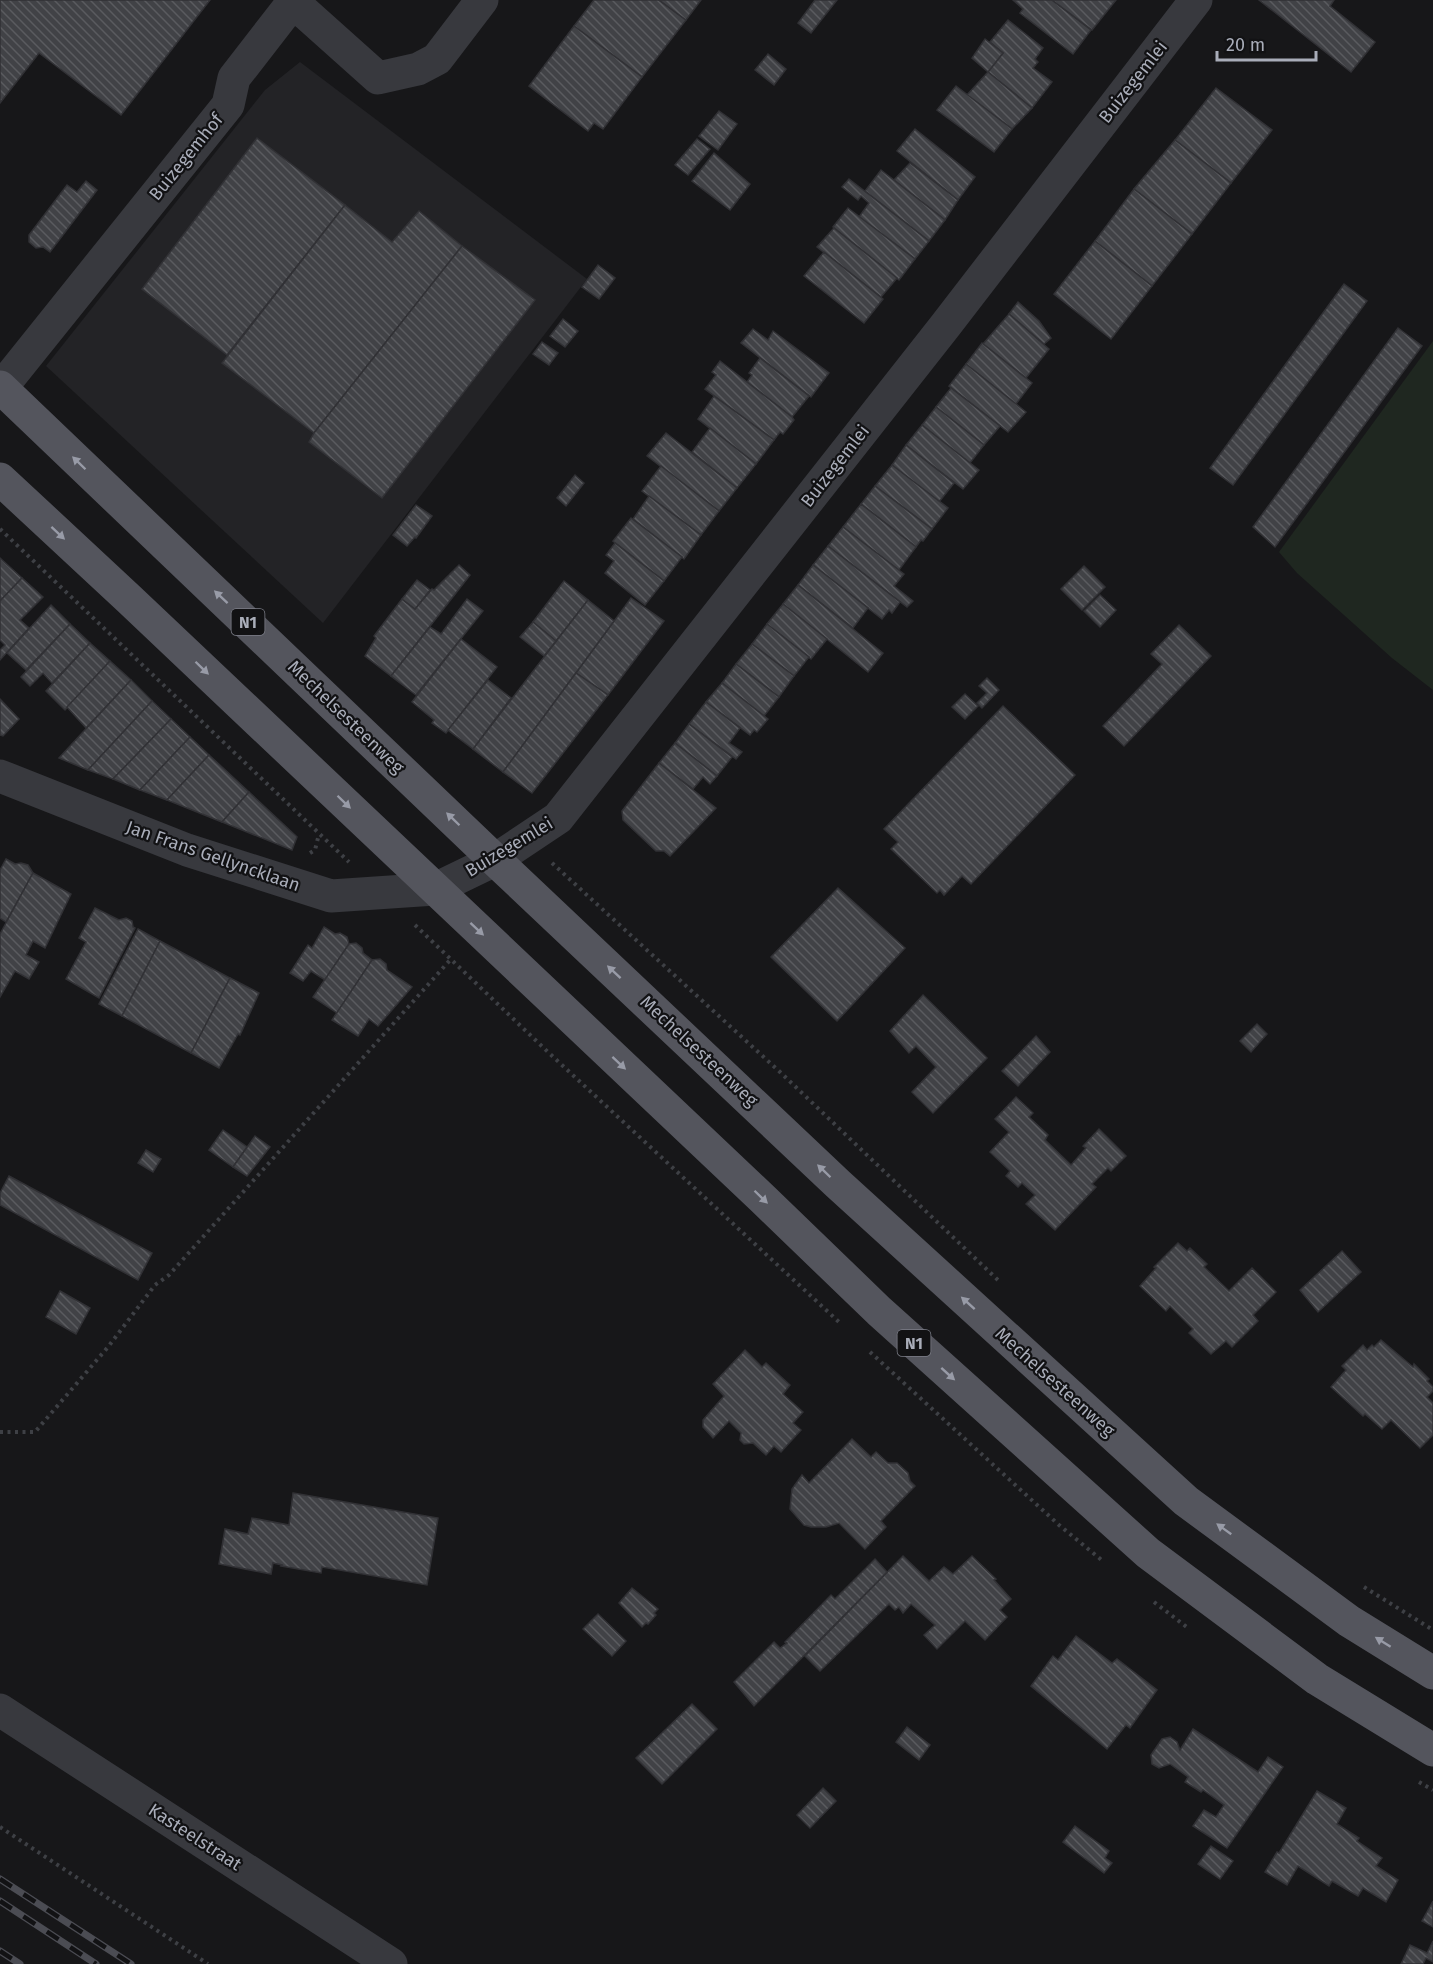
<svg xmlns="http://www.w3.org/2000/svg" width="1433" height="1964" font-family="'Fira Sans',sans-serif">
	<defs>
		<pattern id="building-back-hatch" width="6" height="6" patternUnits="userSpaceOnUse" patternTransform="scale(1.5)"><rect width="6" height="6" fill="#414246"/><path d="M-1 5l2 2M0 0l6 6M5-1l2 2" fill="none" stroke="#5a5b5f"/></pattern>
	</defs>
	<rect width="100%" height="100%" fill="#171719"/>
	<polygon fill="#232326" points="300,62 587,279 323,623 46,366 265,90"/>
	<polygon fill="#1f2720" points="1433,341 1433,690 1392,658 1297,573 1279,552"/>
	<g fill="url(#building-back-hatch)" stroke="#313135" stroke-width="1.5">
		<polygon points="0,0 210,0 121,115 39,53 0,103"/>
		<polygon points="594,0 659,0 686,20 642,77 574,26"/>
		<polygon points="659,0 701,0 686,20"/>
		<polygon points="815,0 837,0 811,33 798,23"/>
		<polygon points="1013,0 1052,0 1091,30 1073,54 1020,13 1023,9"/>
		<polygon points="1052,0 1116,0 1092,30"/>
		<polygon points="1259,0 1334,0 1330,6 1375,42 1351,72"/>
		<polygon points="1008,20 1043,48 1035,59 1038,62 1033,68 1052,82 1032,108 988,72 1003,53 990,42"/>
		<polygon points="574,26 642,77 603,129 594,123 588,131 529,86"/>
		<polygon points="985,39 1003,53 988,72 972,58"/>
		<polygon points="768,54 786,69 774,85 755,70"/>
		<polygon points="988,72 1032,108 1012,129 967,95"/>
		<polygon points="956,86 1012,129 994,152 937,110"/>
		<polygon points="1216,88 1272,130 1231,183 1175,140"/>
		<polygon points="719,111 737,124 718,150 699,136"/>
		<polygon points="915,129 975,177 958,200 897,151"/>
		<polygon points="257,138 345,205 227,355 142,289"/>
		<polygon points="697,139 710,149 688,175 675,165"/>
		<polygon points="1175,140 1231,183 1192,234 1134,189"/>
		<polygon points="714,153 750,184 730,210 692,181"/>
		<polygon points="910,163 958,200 945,220 894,180"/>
		<polygon points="881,170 945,220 929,241 865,191"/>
		<polygon points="849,179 929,241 915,259 859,217 869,203 861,196 858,200 842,187"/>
		<polygon points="86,181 97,190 50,252 43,247 36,248 29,242 29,235 67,185 77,192"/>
		<polygon points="1134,189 1192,234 1152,286 1095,241"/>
		<polygon points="345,205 392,242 419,211 462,246 314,433 222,363"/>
		<polygon points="848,208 915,259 899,280 833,227"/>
		<polygon points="834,228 897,278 881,297 817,247"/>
		<polygon points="1095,241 1152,286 1111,339 1054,294"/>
		<polygon points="462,246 535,300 382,498 309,442 314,433"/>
		<polygon points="824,252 883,299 864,323 804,276"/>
		<polygon points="598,265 615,278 599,299 582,287"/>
		<polygon points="1344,284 1367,301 1233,485 1210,468"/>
		<polygon points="1018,302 1039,321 1051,338 1044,344 1009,314"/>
		<polygon points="1009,314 1049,349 1026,378 983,344"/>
		<polygon points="563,319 578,331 565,347 550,336"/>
		<polygon points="1398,328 1422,346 1275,547 1253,527"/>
		<polygon points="753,329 768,340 773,331 829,373 811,397 741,343"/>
		<polygon points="542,342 558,353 549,365 533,354"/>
		<polygon points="982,343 1032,383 1016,404 966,364"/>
		<polygon points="760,358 809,396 792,417 747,382 752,375 749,373"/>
		<polygon points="720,361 792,417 794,420 783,434 780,432 774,440 705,389 716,375 712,372"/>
		<polygon points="966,364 1026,412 1008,432 949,386"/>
		<polygon points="951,388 1000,426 984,445 936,407"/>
		<polygon points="714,396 774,440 756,464 698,419"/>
		<polygon points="936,407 984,445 970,463 922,425"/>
		<polygon points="922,425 979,470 963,489 906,445"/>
		<polygon points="710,428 756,464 737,488 692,452"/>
		<polygon points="666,433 737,488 719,511 647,456"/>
		<polygon points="906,445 954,483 939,502 892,465"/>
		<polygon points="892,465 948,508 932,529 875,486"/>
		<polygon points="661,466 719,511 701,535 642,491"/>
		<polygon points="575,475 584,483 566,506 557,498"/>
		<polygon points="875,486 932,529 923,541 921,540 916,547 861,504"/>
		<polygon points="649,496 701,535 684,559 633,519"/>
		<polygon points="861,504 916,547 899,570 843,527"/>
		<polygon points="416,505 432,516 416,538 415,537 407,546 393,535"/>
		<polygon points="631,518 682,557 664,581 613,541"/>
		<polygon points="843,527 904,574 894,586 913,601 907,607 828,546"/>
		<polygon points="615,543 664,581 645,605 605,573 614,561 606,555"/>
		<polygon points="828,546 900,602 892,613 889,610 882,619 813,565"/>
		<polygon points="0,558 22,578 0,601"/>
		<polygon points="459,565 470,575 391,676 365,656 376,638 374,636 402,599 415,609 432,589 434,590"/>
		<polygon points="813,565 868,608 853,628 798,585"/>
		<polygon points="1084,566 1105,587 1082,610 1061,589"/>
		<polygon points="22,578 43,597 20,620 29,628 0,660 0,650 5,645 0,640 0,601"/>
		<polygon points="417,580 430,590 415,609 402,599"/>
		<polygon points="564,581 588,600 556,641 533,622"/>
		<polygon points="798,585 883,653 868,672 783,604"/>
		<polygon points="1100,595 1116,610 1100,627 1084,611"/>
		<polygon points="631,598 664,621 608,695 576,673"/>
		<polygon points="467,599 483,611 416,695 391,676 430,627 441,634"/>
		<polygon points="588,600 614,621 503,772 473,749"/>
		<polygon points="783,604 827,639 811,659 767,624"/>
		<polygon points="51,605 70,624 26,670 7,653"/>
		<polygon points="533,622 556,641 544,656 520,637"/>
		<polygon points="70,624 90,643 52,683 43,673 30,686 21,677"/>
		<polygon points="767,624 809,657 794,676 752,644"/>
		<polygon points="1179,625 1211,656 1124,746 1103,726 1162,664 1151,654"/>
		<polygon points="461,639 497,667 446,733 432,723 434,720 412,702"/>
		<polygon points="90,643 110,661 65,710 46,691"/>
		<polygon points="752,644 794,676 779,697 736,664"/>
		<polygon points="110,661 131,680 86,728 67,707"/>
		<polygon points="736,664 779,697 764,716 722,683"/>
		<polygon points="576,673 608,695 532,793 503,772"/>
		<polygon points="987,678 999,690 982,708 977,703 987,693 979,686"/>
		<polygon points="131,680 152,701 88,770 59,758"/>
		<polygon points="488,680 511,698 473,749 448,730"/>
		<polygon points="722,683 768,719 757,732 754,730 750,735 706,702"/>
		<polygon points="965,694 978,706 965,719 952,707"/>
		<polygon points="0,699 19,719 3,736 0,735"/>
		<polygon points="152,701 171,719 113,779 88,770"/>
		<polygon points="706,702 740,728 729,743 742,752 736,759 689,724"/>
		<polygon points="1003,706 1075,775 971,884 962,876 944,895 940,890 937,893 891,849 898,842 884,829"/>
		<polygon points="171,719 190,737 140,790 113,779"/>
		<polygon points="689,724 732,757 717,776 675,743"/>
		<polygon points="190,737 209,755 167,800 140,790"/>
		<polygon points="675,743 717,776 710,784 703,777 693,789 659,763"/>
		<polygon points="209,755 249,792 222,822 167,800"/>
		<polygon points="659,763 716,808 670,856 664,851 656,851 623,820 622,811"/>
		<polygon points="249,792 297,837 292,850 222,822"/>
		<polygon points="6,859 15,864 21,863 28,865 33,873 6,922 0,918 0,870"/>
		<polygon points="33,873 71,894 45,948 33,941 26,955 39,962 29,979 15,971 0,997 0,934"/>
		<polygon points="838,888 905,948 837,1021 771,957"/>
		<polygon points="95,908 119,920 126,918 132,921 133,927 135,928 99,998 66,979 86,942 79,938"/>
		<polygon points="324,927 335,934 340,933 347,937 349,944 325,980 311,971 303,981 290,973 308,945 312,948"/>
		<polygon points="138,929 160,941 122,1016 99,1004"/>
		<polygon points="160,941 230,978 191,1053 122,1016"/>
		<polygon points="356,943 362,948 363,953 372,960 337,1013 313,997 349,944"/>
		<polygon points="380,959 386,964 387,970 412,987 378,1026 369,1019 358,1036 332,1020 372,960"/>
		<polygon points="230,978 259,993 240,1035 238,1034 219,1068 191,1053"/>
		<polygon points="923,995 987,1058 933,1113 912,1092 936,1067 916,1046 909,1053 890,1031"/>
		<polygon points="1257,1024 1267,1034 1251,1052 1240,1041"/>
		<polygon points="1036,1036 1050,1052 1018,1086 1002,1071"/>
		<polygon points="1016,1097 1033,1113 1029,1117 1048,1135 1045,1140 1071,1165 1086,1148 1083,1146 1099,1129 1126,1156 1111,1171 1108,1168 1092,1184 1096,1187 1055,1230 1026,1204 1035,1195 1022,1183 1018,1187 1006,1176 1010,1171 990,1152 1009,1132 995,1119"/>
		<polygon points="223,1130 247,1147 233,1167 209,1150"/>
		<polygon points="255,1136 270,1147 247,1176 233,1167"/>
		<polygon points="146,1150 161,1159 153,1172 138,1163"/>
		<polygon points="9,1176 152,1253 138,1280 0,1205 0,1193"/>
		<polygon points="1178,1243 1187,1251 1190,1248 1207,1264 1204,1267 1229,1291 1252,1268 1276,1292 1253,1315 1258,1321 1232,1347 1226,1341 1211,1354 1189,1333 1193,1329 1170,1306 1166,1311 1140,1286 1156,1268 1154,1267"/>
		<polygon points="1342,1251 1361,1272 1318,1312 1300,1290"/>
		<polygon points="60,1291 90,1308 76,1334 46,1317"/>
		<polygon points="1381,1340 1413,1367 1414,1364 1429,1379 1427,1381 1433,1387 1433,1391 1427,1397 1433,1403 1433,1435 1420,1448 1391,1420 1382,1429 1365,1414 1363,1416 1331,1387 1346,1370 1342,1366 1363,1345 1367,1350 1372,1345 1374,1347"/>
		<polygon points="745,1350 762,1367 766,1363 790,1385 783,1394 803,1412 793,1423 801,1430 781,1452 774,1446 766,1455 753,1443 744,1444 740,1440 741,1433 729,1421 713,1438 703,1427 703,1420 724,1396 713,1384"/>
		<polygon points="852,1439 871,1457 876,1452 888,1463 897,1463 908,1473 910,1481 915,1486 881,1521 886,1527 865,1549 839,1523 826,1527 811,1527 804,1525 790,1509 792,1489 802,1475 809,1483"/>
		<polygon points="293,1493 438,1518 427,1585 322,1567 321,1573 281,1566 282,1565 273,1563 271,1574 219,1564 225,1529 248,1534 252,1518 289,1525"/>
		<polygon points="903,1556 929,1581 944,1567 953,1574 972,1556 996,1579 994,1580 1011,1599 1000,1610 1007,1617 985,1640 965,1621 937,1649 924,1635 935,1625 911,1604 903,1613 899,1607 895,1610 889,1604 820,1671 805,1656"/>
		<polygon points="875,1559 887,1572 754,1706 734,1682 774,1642 780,1648 787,1643 785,1642 831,1595 835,1599"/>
		<polygon points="632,1588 658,1609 654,1613 656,1615 648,1624 646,1623 642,1627 619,1603"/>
		<polygon points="598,1614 626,1641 612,1656 583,1629"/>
		<polygon points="1076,1636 1112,1663 1117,1659 1157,1690 1130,1728 1126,1725 1107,1749 1031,1686 1053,1656 1058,1660"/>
		<polygon points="692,1704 717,1729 662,1784 636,1758"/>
		<polygon points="907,1727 930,1745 919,1760 896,1742"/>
		<polygon points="1193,1729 1258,1772 1268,1757 1283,1767 1227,1848 1193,1826 1204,1810 1216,1817 1224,1805 1203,1790 1201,1792 1185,1782 1188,1777 1170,1764 1159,1768 1152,1764 1151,1755 1162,1739 1170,1737 1177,1742 1180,1750"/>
		<polygon points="823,1788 836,1801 810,1828 797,1815"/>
		<polygon points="1317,1791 1346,1808 1337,1824 1359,1838 1357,1841 1382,1858 1376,1866 1398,1880 1386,1902 1363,1888 1358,1896 1332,1881 1329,1886 1298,1866 1287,1885 1265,1872 1277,1852 1279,1853"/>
		<polygon points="1075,1826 1109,1851 1105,1858 1112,1863 1104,1873 1063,1842"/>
		<polygon points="1211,1846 1233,1861 1220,1879 1198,1864"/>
		<polygon points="1433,1901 1433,1927 1422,1921"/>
		<polygon points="1433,1941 1433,1962 1426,1958 1423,1964 1401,1964 1410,1945 1427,1953"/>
	</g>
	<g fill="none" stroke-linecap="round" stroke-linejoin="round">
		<g stroke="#3e4045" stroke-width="4" stroke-dasharray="3 4.5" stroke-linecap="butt">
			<polyline points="0,529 349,862"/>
			<polyline points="310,853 315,850 319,834"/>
			<polyline points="552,863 780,1072 1000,1282"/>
			<polyline points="415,925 549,1053 839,1322"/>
			<polyline points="870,1352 1059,1525 1104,1562"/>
			<polyline points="0,1432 35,1432 108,1347 155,1285 169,1275 451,959"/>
			<polyline points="1364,1587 1433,1630"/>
			<polyline points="1154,1602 1188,1628"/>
			<polyline points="1419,1782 1433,1790"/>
			<polyline points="0,1827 208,1964"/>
		</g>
		<g stroke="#38393e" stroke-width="33">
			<polyline points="1,388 228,105 234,78 293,2 378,78 418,69 437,59 482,0"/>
			<polyline points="0,776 187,850 331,896 435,889 495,860 558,818 945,326 1196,0"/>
			<polyline points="0,1710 391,1964"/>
		</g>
		<g stroke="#54555d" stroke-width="33">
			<polyline points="0,387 495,860 838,1184 1186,1501 1349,1621 1433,1673"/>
			<polyline points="0,479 129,599 763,1199 879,1311 1148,1553 1317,1679 1433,1750"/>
		</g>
		<defs>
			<g id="rail">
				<polyline points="0,1879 131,1964"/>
				<polyline points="0,1901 96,1964"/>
				<polyline points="0,1951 20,1964"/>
			</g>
		</defs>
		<use href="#rail" stroke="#4b4c53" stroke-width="7"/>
		<use href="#rail" stroke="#121214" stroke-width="4.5" stroke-dasharray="14" stroke-linecap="butt"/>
	</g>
	<defs><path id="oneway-solid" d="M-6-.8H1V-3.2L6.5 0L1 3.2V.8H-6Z" transform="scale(1.5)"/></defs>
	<g fill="#989ba7">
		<use href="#oneway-solid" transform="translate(79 463) rotate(-136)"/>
		<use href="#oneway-solid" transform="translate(58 533) rotate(43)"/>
		<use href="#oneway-solid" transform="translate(221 597) rotate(-137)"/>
		<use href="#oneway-solid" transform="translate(202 668) rotate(44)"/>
		<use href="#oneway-solid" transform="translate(344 802) rotate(44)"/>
		<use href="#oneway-solid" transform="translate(453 819) rotate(-136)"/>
		<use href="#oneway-solid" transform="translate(477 929) rotate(43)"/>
		<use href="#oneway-solid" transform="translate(614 972) rotate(-137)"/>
		<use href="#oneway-solid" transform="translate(619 1063) rotate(43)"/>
		<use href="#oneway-solid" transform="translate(824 1171) rotate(-136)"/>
		<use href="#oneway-solid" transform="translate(761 1197) rotate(44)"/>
		<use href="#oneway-solid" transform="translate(968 1303) rotate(-138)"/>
		<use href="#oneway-solid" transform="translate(948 1374) rotate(42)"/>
		<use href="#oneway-solid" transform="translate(1224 1529) rotate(-144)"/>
		<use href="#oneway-solid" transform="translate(1383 1642) rotate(-148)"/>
	</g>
	<g text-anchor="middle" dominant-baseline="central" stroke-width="4.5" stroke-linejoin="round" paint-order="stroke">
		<g fill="#121214" stroke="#7c7e88" stroke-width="1.5">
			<rect x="231.5" y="609" width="33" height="26" rx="4.5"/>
			<rect x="897.5" y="1330" width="33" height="26" rx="4.5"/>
		</g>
		<g font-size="16" font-weight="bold" fill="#a9adb9">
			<text x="248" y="622">N1</text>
			<text x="914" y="1343">N1</text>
		</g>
		<g font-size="18" fill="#a9adb9" stroke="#121214">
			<text transform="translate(1133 82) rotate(-52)">Buizegemlei</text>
			<text transform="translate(186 157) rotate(-51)">Buizegemhof</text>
			<text transform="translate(835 466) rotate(-52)">Buizegemlei</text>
			<text transform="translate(346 717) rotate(44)">Mechelsesteenweg</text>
			<text transform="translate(509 847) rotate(-31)">Buizegemlei</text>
			<text transform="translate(213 856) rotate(19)">Jan Frans Gellyncklaan</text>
			<text transform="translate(699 1051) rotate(43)">Mechelsesteenweg</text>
			<text transform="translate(1055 1382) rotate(42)">Mechelsesteenweg</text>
			<text transform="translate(195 1837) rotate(33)">Kasteelstraat</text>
		</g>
	</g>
	<path d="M1217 51v9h99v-9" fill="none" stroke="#a9adb9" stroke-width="3"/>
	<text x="1226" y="51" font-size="18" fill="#a9adb9" stroke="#121214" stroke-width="4.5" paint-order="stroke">20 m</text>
</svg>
